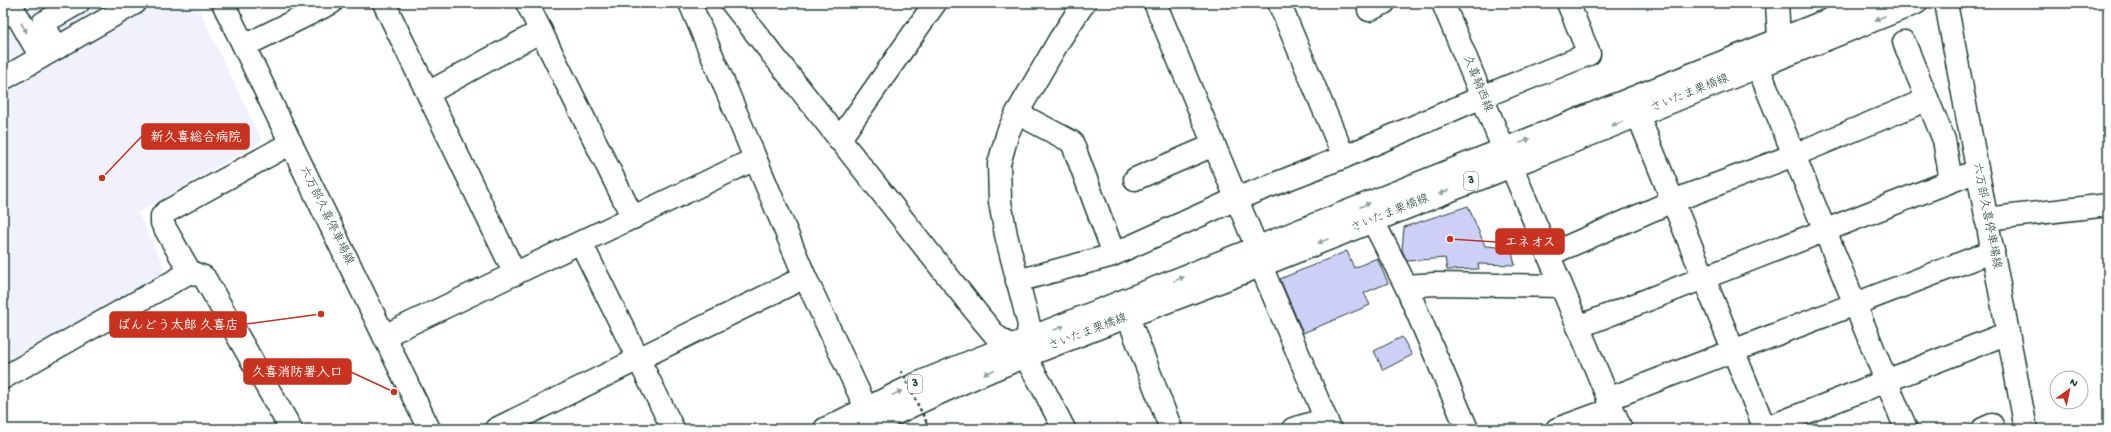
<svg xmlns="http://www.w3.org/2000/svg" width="2111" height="432" font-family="'Gochi Hand','Klee One',sans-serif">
	<rect width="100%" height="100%" fill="#fff"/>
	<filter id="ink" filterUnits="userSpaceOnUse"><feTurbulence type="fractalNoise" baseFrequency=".025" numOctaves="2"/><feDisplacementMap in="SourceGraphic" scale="8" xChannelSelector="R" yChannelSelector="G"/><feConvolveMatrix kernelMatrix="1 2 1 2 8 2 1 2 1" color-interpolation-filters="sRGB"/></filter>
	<g filter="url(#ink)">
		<polygon fill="#f0f1fd" points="3,3 196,3 262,141 138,213 164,266 160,276 3,363"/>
		<g fill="#cdcff7" stroke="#1f3d34">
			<polygon points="1468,206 1485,246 1511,248 1515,265 1478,264 1479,269 1447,270 1445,258 1407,261 1402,250 1404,227"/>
			<polygon points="1347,251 1354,268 1377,258 1388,283 1364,293 1370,305 1303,333 1280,279"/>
			<polygon points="1402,337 1412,355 1383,370 1374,351"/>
		</g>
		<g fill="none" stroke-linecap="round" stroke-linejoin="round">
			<defs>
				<g id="minor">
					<polyline points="384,3 515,274"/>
					<polyline points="527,3 633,218"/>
					<polyline points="690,3 805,277 874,425"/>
					<polyline points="732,3 980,317 995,335 1025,357 1041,384 1064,429"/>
					<polyline points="1155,3 1257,248 1261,266 1330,429"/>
					<polyline points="1279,3 1344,157"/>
					<polyline points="1777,3 1779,38 1758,67 1906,429"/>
					<polyline points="1369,10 1384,3"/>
					<polyline points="3,16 14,10 41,57"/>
					<polyline points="1904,42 1944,140 1951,181"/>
					<polyline points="244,46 331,3"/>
					<polyline points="57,48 43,23 78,3"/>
					<polyline points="3,79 135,3"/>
					<polyline points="428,93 541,31"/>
					<polyline points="1017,113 1072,142 1114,254"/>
					<polyline points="1638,115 1765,429"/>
					<polyline points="839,140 935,3"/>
					<polyline points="1511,165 1621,429"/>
					<polyline points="1135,179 1214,145"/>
					<polyline points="1986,219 2108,205"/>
					<polyline points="1373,221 1406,286 1467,429"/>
					<polyline points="581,243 673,429"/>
					<polyline points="1548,255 1673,201 1794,155 1926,100"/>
					<polyline points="190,272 204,277 291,429"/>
					<polyline points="1017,281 1110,256 1236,199 1344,157 1482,97 1589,54 1568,3"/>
					<polyline points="1406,286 1435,284 1561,286"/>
					<polyline points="1128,317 1171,429"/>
					<polyline points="1578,327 1977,171"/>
					<polyline points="384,336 755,159"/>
					<polyline points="1025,356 1029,325 1006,235 1000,202 999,164 1008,132 1017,113 1060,39 1084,3"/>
					<polyline points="3,378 190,272 162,223 162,216 166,212 291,143"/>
					<polyline points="1608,399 1993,251"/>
					<polyline points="496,429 805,277"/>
					<polyline points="1293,429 1326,419"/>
					<polyline points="1557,429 1612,409"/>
					<polyline points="1764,429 2008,333"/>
					<polyline points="1983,429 1992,425 1993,429"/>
				</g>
				<g id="major">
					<polyline points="223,3 429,429"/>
					<polyline points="1443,3 1509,162"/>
					<polyline points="1946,3 2026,429"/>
					<polyline points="825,429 914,385 965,364 1871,3"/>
					<path d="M864 429C991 364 1127 318 1260 266 1479 180 1698 91 1916 3"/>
				</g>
			</defs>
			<use href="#minor" stroke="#1f3d34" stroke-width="25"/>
			<use href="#major" stroke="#1f3d34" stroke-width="25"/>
			<polyline stroke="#1f3d34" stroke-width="2.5" stroke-dasharray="3 3" stroke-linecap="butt" points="915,429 927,423"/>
			<use href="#minor" stroke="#fff" stroke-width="22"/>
			<use href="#major" stroke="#fff" stroke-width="22"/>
			<polyline stroke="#1f3d34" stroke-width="2.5" stroke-dasharray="3 3" stroke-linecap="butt" points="901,371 927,423"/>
		</g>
		<defs><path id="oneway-solid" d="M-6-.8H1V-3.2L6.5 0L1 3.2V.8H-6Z"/></defs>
		<g fill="#8f9e9a">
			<use href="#oneway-solid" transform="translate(1880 18) rotate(158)"/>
			<use href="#oneway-solid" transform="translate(24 28) rotate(61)"/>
			<use href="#oneway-solid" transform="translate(1617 124) rotate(159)"/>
			<use href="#oneway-solid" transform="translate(1525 141) rotate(-22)"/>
			<use href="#oneway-solid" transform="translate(1444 192) rotate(158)"/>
			<use href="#oneway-solid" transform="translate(1365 205) rotate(-22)"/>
			<use href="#oneway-solid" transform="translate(1323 241) rotate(158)"/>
			<use href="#oneway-solid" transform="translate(1179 279) rotate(-22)"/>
			<use href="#oneway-solid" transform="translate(1059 328) rotate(-22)"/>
			<use href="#oneway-solid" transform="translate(989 372) rotate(157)"/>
			<use href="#oneway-solid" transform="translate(897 393) rotate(-26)"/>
		</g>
	</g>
	<g text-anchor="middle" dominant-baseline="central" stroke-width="3" stroke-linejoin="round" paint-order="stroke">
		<g fill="#fff" stroke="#627771" stroke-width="1">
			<rect x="1464" y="172" width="14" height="18" rx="3"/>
			<rect x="908" y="375" width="14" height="18" rx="3"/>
		</g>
		<g font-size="11" font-weight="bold" fill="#1f3d34">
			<text x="1471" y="181">3</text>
			<text x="915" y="384">3</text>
		</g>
		<g font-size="12" fill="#1f3d34" stroke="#fff">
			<text transform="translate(1477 84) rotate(68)">久喜騎西線</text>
			<text transform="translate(1690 94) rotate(-22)">さいたま栗橋線</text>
			<text transform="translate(1390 214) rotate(-22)">さいたま栗橋線</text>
			<text transform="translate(326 216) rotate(64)">六万部久喜停車場線</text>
			<text transform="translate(1986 216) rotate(79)">六万部久喜停車場線</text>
			<text transform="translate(1088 333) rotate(-21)">さいたま栗橋線</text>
		</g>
	</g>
	<path fill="none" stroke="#c8321e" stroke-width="1.5" d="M102 178L142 136M1450 239L1496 242M321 314L246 324M394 392L351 372"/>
	<g fill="#c8321e" stroke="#fff" stroke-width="1.5">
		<circle cx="102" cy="178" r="4"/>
		<circle cx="1450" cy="239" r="4"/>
		<circle cx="321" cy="314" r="4"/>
		<circle cx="394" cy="392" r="4"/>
	</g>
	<g fill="#c8321e" stroke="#c8321e" stroke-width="1.5">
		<rect x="142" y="124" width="107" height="25" rx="4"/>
		<rect x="1496" y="229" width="68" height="25" rx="4"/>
		<rect x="110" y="312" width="136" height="25" rx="4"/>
		<rect x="244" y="359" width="107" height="25" rx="4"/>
	</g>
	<g font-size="13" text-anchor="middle" font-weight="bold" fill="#fff">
		<text x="196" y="141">新久喜総合病院</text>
		<text x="1530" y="246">エネオス</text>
		<text x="178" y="329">ばんどう太郎 久喜店</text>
		<text x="297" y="376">久喜消防署入口</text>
	</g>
	<rect width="2111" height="432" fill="none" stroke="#fff" stroke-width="16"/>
	<rect x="8" y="8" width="2095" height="416" fill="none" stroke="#1f3d34" stroke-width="1.5" filter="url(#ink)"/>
	<g transform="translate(2069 390) rotate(33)"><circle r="19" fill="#ffffff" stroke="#a5b1ae"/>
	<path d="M0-3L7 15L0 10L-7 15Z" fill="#c8321e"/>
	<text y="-6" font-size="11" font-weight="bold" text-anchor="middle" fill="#1f3d34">N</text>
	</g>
</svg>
